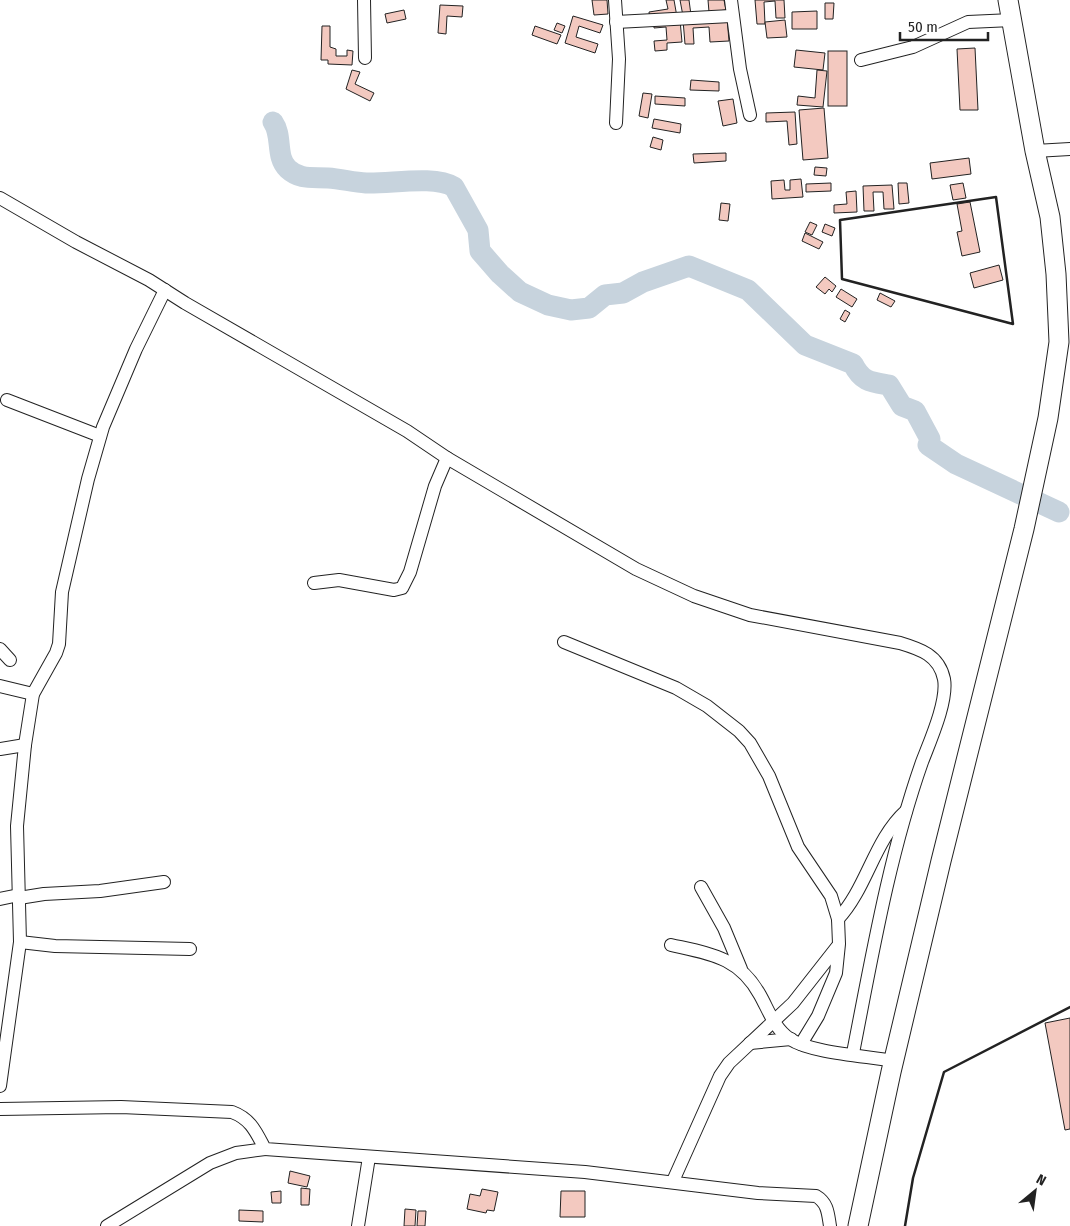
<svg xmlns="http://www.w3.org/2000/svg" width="1070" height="1226" font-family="'Fira Sans Condensed',sans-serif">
	<rect width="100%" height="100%" fill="#fff"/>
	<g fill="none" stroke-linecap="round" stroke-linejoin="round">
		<path stroke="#c7d3dd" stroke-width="21" d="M273 122C283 136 275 157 288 169 300 180 312 177 328 178 341 179 353 182 366 183 391 184 434 175 454 187L478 230 480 251 500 274 520 292 548 305 571 310 589 308 605 295 623 293 643 282 689 266 748 290 805 345 853 364C862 382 871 382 889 385L902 406 915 411 930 439 928 445 956 464 1059 512"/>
	</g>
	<g fill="#f3c9c0" stroke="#222">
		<polygon points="592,0 607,0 608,14 594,15"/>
		<polygon points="666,0 674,0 677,17 650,20 649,12 668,9"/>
		<polygon points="680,0 689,0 691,15 683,16"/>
		<polygon points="708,0 724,0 726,10 709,12"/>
		<polygon points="755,0 784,0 785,18 776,18 775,1 764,2 765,24 757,24"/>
		<polygon points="825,3 834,3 833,19 825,19"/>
		<polygon points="440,5 463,6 462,17 447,16 446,34 438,33"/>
		<polygon points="404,10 406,19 387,23 385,14"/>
		<polygon points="817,11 817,29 792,29 792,12"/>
		<polygon points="573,16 603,25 600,33 579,26 576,37 598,44 595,53 565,43"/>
		<polygon points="727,18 729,41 710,42 709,27 693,28 694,44 685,44 683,20"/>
		<polygon points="680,20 682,42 667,43 667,50 655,51 654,41 667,40 666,27 654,28 654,22"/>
		<polygon points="785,20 787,37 767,38 765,22"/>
		<polygon points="557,23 565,26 562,33 554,30"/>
		<polygon points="322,26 330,26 330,47 336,49 336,56 347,56 347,50 353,51 352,65 328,64 328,60 321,60"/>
		<polygon points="535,26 561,35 557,44 532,35"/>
		<polygon points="975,48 978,110 960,110 957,49"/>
		<polygon points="796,50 825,53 823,70 794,67"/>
		<rect x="828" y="51" width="19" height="55"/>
		<polygon points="352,70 360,72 355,84 374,93 370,101 346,89"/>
		<polygon points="817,70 827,71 823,107 797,105 798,96 815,98"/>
		<polygon points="691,80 719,82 719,91 690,90"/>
		<polygon points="643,93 652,94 648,118 639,116"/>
		<polygon points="655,96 685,98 685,106 655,104"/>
		<polygon points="733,99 737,123 723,126 718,101"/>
		<polygon points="824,108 828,158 803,160 799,110"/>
		<polygon points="795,112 797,144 789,145 787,121 766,122 766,113"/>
		<polygon points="654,119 681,124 680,133 652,128"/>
		<polygon points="653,137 663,140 661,150 650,147"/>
		<polygon points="726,153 726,161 694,163 693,154"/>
		<polygon points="969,158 971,174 932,179 930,163"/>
		<polygon points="815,167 827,168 826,176 814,175"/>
		<polygon points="801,179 803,197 772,199 771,181 784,180 785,190 790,190 790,180"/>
		<polygon points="831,183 831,191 806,192 806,184"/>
		<polygon points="898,183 907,183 909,203 899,204"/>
		<polygon points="963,183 966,198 953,200 950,185"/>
		<polygon points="892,185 894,209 884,209 883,192 873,192 874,211 864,211 863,186"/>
		<polygon points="856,191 857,212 834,213 834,205 847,204 846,192"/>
		<polygon points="970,202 980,252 962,256 957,232 962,231 957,204"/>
		<polygon points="721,203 730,204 728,221 719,220"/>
		<polygon points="810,222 817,225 812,235 805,232"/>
		<polygon points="825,224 835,228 832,236 822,232"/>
		<polygon points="805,233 823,242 819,249 802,241"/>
		<polygon points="999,265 1003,280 974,288 970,273"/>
		<polygon points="825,277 836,286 832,292 829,289 825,294 816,287"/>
		<polygon points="841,289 857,299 852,307 836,297"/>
		<polygon points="880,293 895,301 891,307 877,300"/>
		<polygon points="845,310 850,313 845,322 840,319"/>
		<polygon points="1070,1018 1070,1129 1065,1130 1045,1023"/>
		<polygon points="290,1171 310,1176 307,1187 288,1183"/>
		<polygon points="301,1188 310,1189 309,1205 301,1205"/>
		<polygon points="482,1189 498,1192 494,1211 487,1210 486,1213 467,1209 470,1194 480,1196"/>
		<polygon points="281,1191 281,1203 272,1203 271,1192"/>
		<polygon points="561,1191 585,1191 585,1217 560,1217"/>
		<polygon points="405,1209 416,1210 415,1226 404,1226"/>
		<polygon points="239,1210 263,1211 263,1222 239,1221"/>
		<polygon points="418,1211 426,1211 425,1226 417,1226"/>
	</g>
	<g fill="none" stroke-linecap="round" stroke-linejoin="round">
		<defs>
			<g id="minor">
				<polyline points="364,0 365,58"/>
				<polyline points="615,0 619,59 616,123"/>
				<polyline points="731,0 740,69 750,115"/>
				<polyline points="616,22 731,16"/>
				<polyline points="861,60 913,47 968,22 1012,20"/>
				<polyline points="1035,151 1070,149"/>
				<path d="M0 198 76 242 149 280 185 303 407 431 447 458 636 569 694 596 750 615 900 643C920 649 939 655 944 679 948 701 930 741 922 762 889 856 872 956 853 1053"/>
				<polyline points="7,400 100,436"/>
				<polyline points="314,583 339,580 394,590 402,588 410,572 435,486 447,458"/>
				<polyline points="564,642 676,688 707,706 739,731 750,743 769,776 798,847 831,896 838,919 839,944 836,973 818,1016 801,1044"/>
				<polyline points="0,649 10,660"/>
				<polyline points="0,686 33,694"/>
				<polyline points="0,749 25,745"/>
				<polyline points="701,887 724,928 741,969"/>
				<polyline points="19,898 44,894 100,891 164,882"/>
				<polyline points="0,899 19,895"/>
				<path d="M838 919C867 888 874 840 906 811"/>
				<polyline points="20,942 55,946 190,949"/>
				<path d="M671 945C711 954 739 957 760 995 769 1011 774 1028 790 1039 811 1053 867 1056 894 1061"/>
				<polyline points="750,1043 791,1039"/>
				<polyline points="0,1086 20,942 17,826 25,745 33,694 56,653 59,644 62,592 88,479 103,427 136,349 165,290"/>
				<path d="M0 1109 121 1107 232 1112C251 1119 256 1132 265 1149L585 1172 758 1193 816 1196C828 1203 828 1214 830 1226"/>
				<polyline points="673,1181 720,1076 729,1063 793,1003 837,947"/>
				<polyline points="107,1226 210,1163 236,1153 265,1149"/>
				<polyline points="358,1226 369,1157"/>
			</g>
			<polyline id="highway" points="858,1226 891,1072 941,861 1024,529 1048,418 1059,342 1056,274 1050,217 1035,151 1008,0"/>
		</defs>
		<use href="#minor" stroke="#222" stroke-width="14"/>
		<use href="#highway" stroke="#222" stroke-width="21"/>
		<use href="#minor" stroke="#fff" stroke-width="12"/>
		<use href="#highway" stroke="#fff" stroke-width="19"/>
		<g stroke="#222" stroke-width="2.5">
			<polygon points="996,197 1013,324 842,279 840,220"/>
			<polyline points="905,1226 913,1178 944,1072 1070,1007"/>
		</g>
	</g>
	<g transform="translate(1035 1191) rotate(29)" stroke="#ffffff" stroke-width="4" paint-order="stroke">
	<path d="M0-4L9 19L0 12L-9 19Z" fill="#222222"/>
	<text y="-8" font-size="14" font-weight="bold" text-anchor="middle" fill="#222222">N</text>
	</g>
	<path d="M900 32v8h88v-8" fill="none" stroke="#222222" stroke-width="2.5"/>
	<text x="908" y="32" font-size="15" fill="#222222" stroke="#ffffff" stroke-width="4" paint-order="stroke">50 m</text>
</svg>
